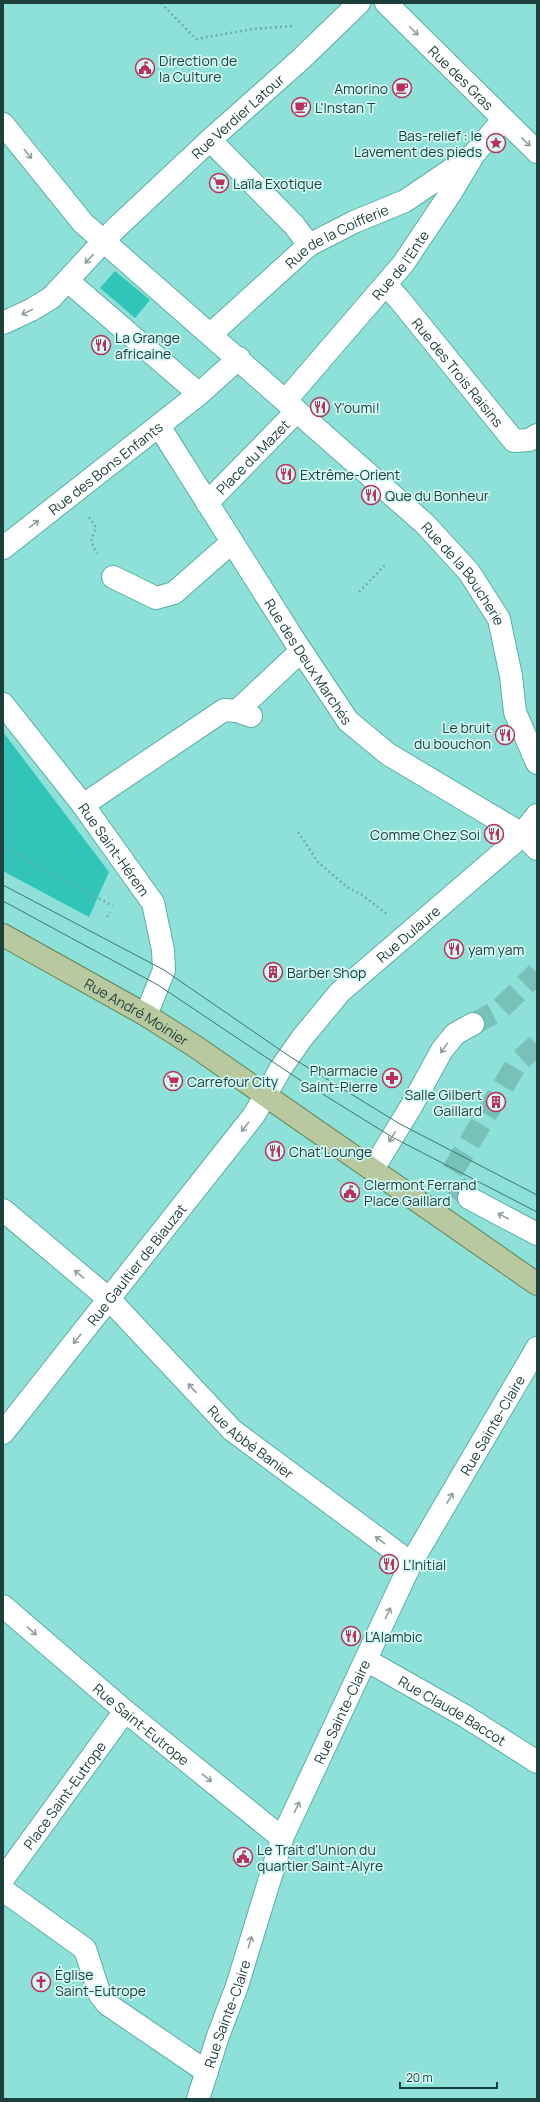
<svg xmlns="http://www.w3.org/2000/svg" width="540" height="2102" font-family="Manrope,sans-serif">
	<rect width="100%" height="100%" fill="#8ee1d8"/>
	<g fill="#31c4b9">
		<polygon points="115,271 150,300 135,318 100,288"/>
		<polygon points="3,732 109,872 89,917 3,871"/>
	</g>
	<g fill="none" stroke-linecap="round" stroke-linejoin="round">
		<g stroke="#77c1b9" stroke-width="22" stroke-dasharray="22 11" stroke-linecap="butt">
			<polyline points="473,1024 498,1011 537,973"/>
			<polyline points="469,1198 457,1187 452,1172 517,1063 537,1045"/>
		</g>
		<defs>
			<g id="minor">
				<path id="s1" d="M386 3 537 152"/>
				<path id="s2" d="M3 124 83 223 425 524 469 572 499 619 511 676 515 712 537 763"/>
				<polyline points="210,140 294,225 309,245"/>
				<path id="s3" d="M386 285 399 299 514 441 529 440 537 435"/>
				<path id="s4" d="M3 323 31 310 51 298 115 229 210 140 300 60 359 3"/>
				<path id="s5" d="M211 334 309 245 354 222 405 201 470 157"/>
				<polyline points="199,394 239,358"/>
				<path id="s6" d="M287 402 292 393 403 264 450 194 474 154 503 120"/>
				<path id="s7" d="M159 426 296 643 348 721 388 754 522 834 537 849"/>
				<path id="s8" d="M207 503 297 411"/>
				<path id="s9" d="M3 548 199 394 68 281"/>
				<polyline points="113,577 156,598 174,593 232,542"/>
				<path id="s10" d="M3 704 83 805 153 903 163 950 164 970 146 1015"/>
				<polyline points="237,711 301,651"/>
				<polyline points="83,805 224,710 237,711 251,716"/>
				<polyline points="373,1169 412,1105 442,1050 455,1034 473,1024"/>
				<polyline points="469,1198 537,1234"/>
				<path id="s11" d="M3 1210 109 1299 232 1430 411 1563"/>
				<path id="s12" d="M3 1433 254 1115 281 1068 302 1038 340 992 517 840 537 815"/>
				<path id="s13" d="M3 1606 125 1711 282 1838"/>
				<path id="s14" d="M366 1660 465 1716 537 1762"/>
				<path id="s15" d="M3 1879 125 1711"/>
				<polyline points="3,1890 85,1949 100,1995 107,2004 207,2072"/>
				<path id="s16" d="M198 2099 218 2036 237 1986 283 1836 411 1563 537 1348"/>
			</g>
			<g id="major">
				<path id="s17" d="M3 935 146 1015 196 1047 537 1284"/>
			</g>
		</defs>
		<use href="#minor" stroke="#5caea6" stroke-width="24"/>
		<use href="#major" stroke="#638254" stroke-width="24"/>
		<g stroke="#6aaea7" stroke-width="2.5" stroke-dasharray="2 3" stroke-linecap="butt">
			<polyline points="161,3 196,39 253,29 293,26"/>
			<polyline points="89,517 96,527 91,541 97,554"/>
			<polyline points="359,592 386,564"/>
			<polyline points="298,832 318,862 347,887 362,895 387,914"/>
			<polyline points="3,845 30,862 113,906"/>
			<polyline points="107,917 110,912"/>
		</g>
		<use href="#minor" stroke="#fff" stroke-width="22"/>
		<use href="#major" stroke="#b8c9a0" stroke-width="22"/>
		<g stroke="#41736e" stroke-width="1">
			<polyline points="3,885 164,970 289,1056 400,1124 537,1195"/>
			<polyline points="3,901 158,985 300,1080 392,1137 537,1212"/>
		</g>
	</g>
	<defs><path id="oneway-shaft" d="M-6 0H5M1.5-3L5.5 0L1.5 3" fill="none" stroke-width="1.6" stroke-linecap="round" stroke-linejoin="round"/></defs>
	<g stroke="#8ea09e">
		<use href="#oneway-shaft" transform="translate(414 31) rotate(45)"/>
		<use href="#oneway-shaft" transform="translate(526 142) rotate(44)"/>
		<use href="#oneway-shaft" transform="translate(28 154) rotate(51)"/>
		<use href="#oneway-shaft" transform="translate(89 259) rotate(133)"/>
		<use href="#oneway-shaft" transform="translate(27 312) rotate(154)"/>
		<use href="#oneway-shaft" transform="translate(34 524) rotate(-38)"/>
		<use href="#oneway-shaft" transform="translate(444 1048) rotate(126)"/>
		<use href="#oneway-shaft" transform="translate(245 1127) rotate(128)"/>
		<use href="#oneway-shaft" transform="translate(392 1137) rotate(121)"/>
		<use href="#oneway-shaft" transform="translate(503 1216) rotate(-152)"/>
		<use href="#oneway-shaft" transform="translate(79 1274) rotate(-140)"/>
		<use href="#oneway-shaft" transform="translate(77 1339) rotate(129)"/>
		<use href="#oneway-shaft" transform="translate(192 1388) rotate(-133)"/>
		<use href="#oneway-shaft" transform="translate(450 1498) rotate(-60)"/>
		<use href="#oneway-shaft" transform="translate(380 1540) rotate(-143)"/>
		<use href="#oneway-shaft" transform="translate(388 1613) rotate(-65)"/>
		<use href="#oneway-shaft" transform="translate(32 1631) rotate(41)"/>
		<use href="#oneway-shaft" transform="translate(207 1778) rotate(39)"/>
		<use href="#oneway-shaft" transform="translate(297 1807) rotate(-65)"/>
		<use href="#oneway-shaft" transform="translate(250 1942) rotate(-73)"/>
	</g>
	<defs>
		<symbol id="civic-ring" viewBox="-11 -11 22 22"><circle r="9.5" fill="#d2f9f4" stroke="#bd2f5b" stroke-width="1.5"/><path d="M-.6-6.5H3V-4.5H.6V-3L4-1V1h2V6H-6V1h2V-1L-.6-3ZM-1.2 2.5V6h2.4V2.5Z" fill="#bd2f5b"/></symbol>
		<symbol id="cafe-ring" viewBox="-11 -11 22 22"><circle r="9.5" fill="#d2f9f4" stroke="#bd2f5b" stroke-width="1.5"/><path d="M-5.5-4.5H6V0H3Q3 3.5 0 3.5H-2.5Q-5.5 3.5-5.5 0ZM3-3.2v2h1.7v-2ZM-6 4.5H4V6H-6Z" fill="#bd2f5b"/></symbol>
		<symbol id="sight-ring" viewBox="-11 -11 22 22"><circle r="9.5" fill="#d2f9f4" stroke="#bd2f5b" stroke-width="1.5"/><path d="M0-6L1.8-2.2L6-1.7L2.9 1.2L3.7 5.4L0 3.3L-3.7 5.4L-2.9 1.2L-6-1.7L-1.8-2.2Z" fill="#bd2f5b"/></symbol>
		<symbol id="supermarket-ring" viewBox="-11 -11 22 22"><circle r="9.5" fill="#d2f9f4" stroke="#bd2f5b" stroke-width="1.5"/><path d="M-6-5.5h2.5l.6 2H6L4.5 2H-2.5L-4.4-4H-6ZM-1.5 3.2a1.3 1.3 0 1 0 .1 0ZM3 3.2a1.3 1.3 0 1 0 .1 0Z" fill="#bd2f5b"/></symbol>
		<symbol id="restaurant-ring" viewBox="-11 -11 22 22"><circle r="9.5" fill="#d2f9f4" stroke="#bd2f5b" stroke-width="1.5"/><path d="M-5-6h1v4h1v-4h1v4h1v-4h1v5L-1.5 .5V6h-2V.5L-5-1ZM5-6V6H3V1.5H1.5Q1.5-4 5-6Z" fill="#bd2f5b"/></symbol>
		<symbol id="building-ring" viewBox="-11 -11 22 22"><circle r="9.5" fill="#d2f9f4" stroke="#bd2f5b" stroke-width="1.5"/><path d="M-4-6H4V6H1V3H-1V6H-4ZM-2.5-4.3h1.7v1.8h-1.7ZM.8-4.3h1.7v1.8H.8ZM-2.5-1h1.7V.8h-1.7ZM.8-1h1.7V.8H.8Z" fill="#bd2f5b"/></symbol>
		<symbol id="pharmacy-ring" viewBox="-11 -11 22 22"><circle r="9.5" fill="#d2f9f4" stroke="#bd2f5b" stroke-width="1.5"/><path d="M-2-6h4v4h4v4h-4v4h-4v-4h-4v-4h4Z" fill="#bd2f5b"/></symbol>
		<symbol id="church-ring" viewBox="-11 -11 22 22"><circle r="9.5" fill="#d2f9f4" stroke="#bd2f5b" stroke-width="1.5"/><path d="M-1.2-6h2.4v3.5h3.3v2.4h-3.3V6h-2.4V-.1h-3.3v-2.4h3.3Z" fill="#bd2f5b"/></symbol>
	</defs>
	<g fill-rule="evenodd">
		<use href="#civic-ring" x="134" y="57" width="22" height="22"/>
		<use href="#cafe-ring" x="391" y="77" width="22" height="22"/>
		<use href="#cafe-ring" x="290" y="96" width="22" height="22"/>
		<use href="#sight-ring" x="485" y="132" width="22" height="22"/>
		<use href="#supermarket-ring" x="208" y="172" width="22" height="22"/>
		<use href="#restaurant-ring" x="90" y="334" width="22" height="22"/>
		<use href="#restaurant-ring" x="309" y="396" width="22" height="22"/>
		<use href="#restaurant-ring" x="275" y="463" width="22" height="22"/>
		<use href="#restaurant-ring" x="360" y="484" width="22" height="22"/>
		<use href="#restaurant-ring" x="494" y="724" width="22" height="22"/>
		<use href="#restaurant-ring" x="483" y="823" width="22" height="22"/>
		<use href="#restaurant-ring" x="443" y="938" width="22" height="22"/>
		<use href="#building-ring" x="262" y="961" width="22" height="22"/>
		<use href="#pharmacy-ring" x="381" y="1067" width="22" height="22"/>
		<use href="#supermarket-ring" x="162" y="1070" width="22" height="22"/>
		<use href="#building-ring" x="485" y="1091" width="22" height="22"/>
		<use href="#restaurant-ring" x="264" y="1140" width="22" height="22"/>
		<use href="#civic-ring" x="339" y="1181" width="22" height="22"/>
		<use href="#restaurant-ring" x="378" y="1553" width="22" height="22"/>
		<use href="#restaurant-ring" x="340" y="1625" width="22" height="22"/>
		<use href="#civic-ring" x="232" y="1846" width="22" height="22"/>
		<use href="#church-ring" x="30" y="1971" width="22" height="22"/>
	</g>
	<g text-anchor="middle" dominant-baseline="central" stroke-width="3.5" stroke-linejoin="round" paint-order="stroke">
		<g font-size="14" fill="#1d403d" stroke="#d2f9f4" text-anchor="start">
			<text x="159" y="60">Direction de<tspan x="159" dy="16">la Culture</tspan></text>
			<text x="388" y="88" text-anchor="end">Amorino</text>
			<text x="315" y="107">L'Instan T</text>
			<text x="482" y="135" text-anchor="end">Bas-relief : le<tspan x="482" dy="16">Lavement des pieds</tspan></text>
			<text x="233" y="183">Laïla Exotique</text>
			<text x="115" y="337">La Grange<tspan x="115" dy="16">africaine</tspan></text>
			<text x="334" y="407">Y'oumi!</text>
			<text x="300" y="474">Extrême-Orient</text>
			<text x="385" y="495">Que du Bonheur</text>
			<text x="491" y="727" text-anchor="end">Le bruit<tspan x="491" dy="16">du bouchon</tspan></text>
			<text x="480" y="834" text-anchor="end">Comme Chez Soi</text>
			<text x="468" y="949">yam yam</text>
			<text x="287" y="972">Barber Shop</text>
			<text x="378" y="1070" text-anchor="end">Pharmacie<tspan x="378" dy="16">Saint-Pierre</tspan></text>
			<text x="187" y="1081">Carrefour City</text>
			<text x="482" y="1094" text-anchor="end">Salle Gilbert<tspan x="482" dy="16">Gaillard</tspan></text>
			<text x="289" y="1151">Chat'Lounge</text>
			<text x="364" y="1184">Clermont Ferrand<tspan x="364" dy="16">Place Gaillard</tspan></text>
			<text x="403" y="1564">L'Initial</text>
			<text x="365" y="1636">L'Alambic</text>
			<text x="257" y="1849">Le Trait d'Union du<tspan x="257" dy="16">quartier Saint-Alyre</tspan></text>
			<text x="55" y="1974">Église<tspan x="55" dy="16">Saint-Eutrope</tspan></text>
		</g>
		<g font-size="14" fill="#1d403d" stroke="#d2f9f4">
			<text stroke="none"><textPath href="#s1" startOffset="106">Rue des Gras</textPath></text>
			<text stroke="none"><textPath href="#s4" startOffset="315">Rue Verdier Latour</textPath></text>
			<text stroke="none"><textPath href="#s5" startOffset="161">Rue de la Coifferie</textPath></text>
			<text stroke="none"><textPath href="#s6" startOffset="178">Rue de l'Ente</textPath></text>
			<text stroke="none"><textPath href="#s3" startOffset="113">Rue des Trois Raisins</textPath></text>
			<text stroke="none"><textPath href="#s8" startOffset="65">Place du Mazet</textPath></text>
			<text stroke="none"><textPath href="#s9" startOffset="130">Rue des Bons Enfants</textPath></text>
			<text stroke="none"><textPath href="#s2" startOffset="646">Rue de la Boucherie</textPath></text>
			<text stroke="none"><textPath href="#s7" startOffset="279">Rue des Deux Marchés</textPath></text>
			<text stroke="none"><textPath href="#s10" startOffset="183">Rue Saint-Hérem</textPath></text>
			<text stroke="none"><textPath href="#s12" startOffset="645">Rue Dulaure</textPath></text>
			<text stroke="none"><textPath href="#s17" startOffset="154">Rue André Moinier</textPath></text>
			<text stroke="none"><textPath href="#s12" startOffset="215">Rue Gaultier de Biauzat</textPath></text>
			<text stroke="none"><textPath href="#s16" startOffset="738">Rue Sainte-Claire</textPath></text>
			<text stroke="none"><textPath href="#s11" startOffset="340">Rue Abbé Banier</textPath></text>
			<text stroke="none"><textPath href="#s14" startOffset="100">Rue Claude Baccot</textPath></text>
			<text stroke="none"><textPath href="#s16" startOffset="414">Rue Sainte-Claire</textPath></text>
			<text stroke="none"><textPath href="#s13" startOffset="182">Rue Saint-Eutrope</textPath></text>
			<text stroke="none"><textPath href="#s15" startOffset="104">Place Saint-Eutrope</textPath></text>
			<text stroke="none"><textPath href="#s16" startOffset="90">Rue Sainte-Claire</textPath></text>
		</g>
	</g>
	<rect width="540" height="2102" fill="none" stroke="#1d403d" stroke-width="8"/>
	<path d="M400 2082v6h97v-6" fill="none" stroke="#1d403d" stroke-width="2"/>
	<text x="406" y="2082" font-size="12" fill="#1d403d" stroke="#d2f9f4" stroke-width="3" paint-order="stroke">20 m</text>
</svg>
